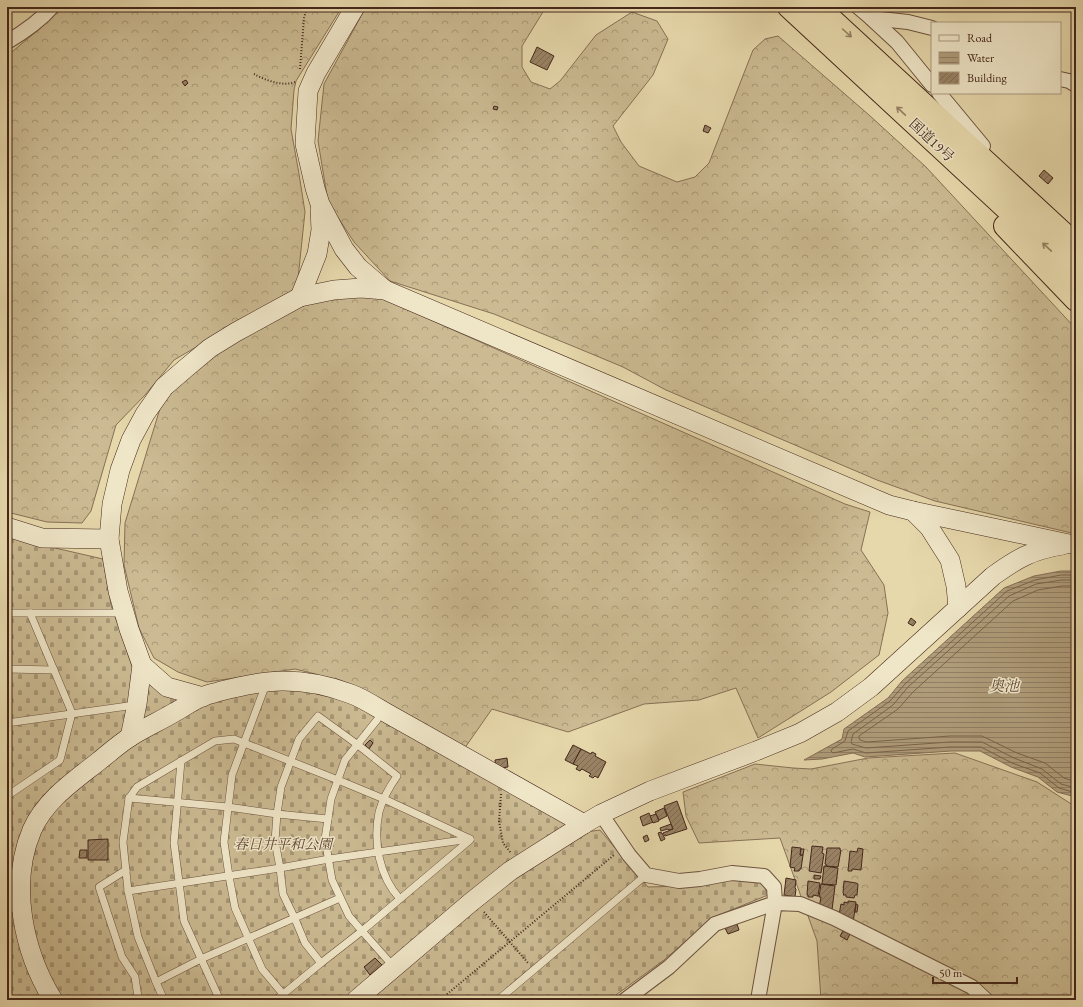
<svg xmlns="http://www.w3.org/2000/svg" width="1083" height="1007" font-family="'EB Garamond','Noto Serif JP',serif">
	<defs>
		<pattern id="forest-crowns" width="20" height="18" patternUnits="userSpaceOnUse"><rect width="20" height="18" fill="#cbba92"/><path d="M2 6a3 3 0 1 1 6 0M12 15a3 3 0 1 1 6 0" fill="none" stroke="#a79776"/></pattern>
		<pattern id="cemetery-stones" width="16" height="16" patternUnits="userSpaceOnUse"><rect width="16" height="16" fill="#cbba92"/><path d="M2 7V4a2 2 0 0 1 4 0v3zM10 15v-3a2 2 0 0 1 4 0v3z" fill="#a79776"/></pattern>
		<pattern id="water-rules" width="6" height="5" patternUnits="userSpaceOnUse"><rect width="6" height="5" fill="#af9c7a"/><path d="M0 2.5h6" fill="none" stroke="#907f63"/></pattern>
		<pattern id="building-hatch" width="6" height="6" patternUnits="userSpaceOnUse"><rect width="6" height="6" fill="#998365"/><path d="M-1 1l2-2M0 6l6-6M5 7l2-2" fill="none" stroke="#7f6b52"/></pattern>
	</defs>
	<rect width="100%" height="100%" fill="#e6d8ab"/>
	<filter id="stains"><feTurbulence type="fractalNoise" baseFrequency=".005" numOctaves="4"/><feColorMatrix values="0 0 0 0 .2 0 0 0 0 .09 0 0 0 0 .02 0 0 0 .5 -.17"/></filter>
	<radialGradient id="worn" r=".72"><stop offset=".6" stop-color="#630" stop-opacity="0"/><stop offset="1" stop-color="#630" stop-opacity=".3"/></radialGradient>
	<g fill="url(#forest-crowns)" stroke="#887056">
		<polygon points="61,7 342,7 296,81 294,90 291,129 299,174 305,212 297,288 174,360 145,395 116,425 91,511 82,523 47,522 7,512 7,56 38,30"/>
		<polygon points="366,7 546,7 522,46 522,67 531,82 550,89 560,81 596,35 632,12 657,21 668,39 653,75 613,126 621,142 639,166 677,182 695,177 709,163 753,50 765,39 778,36 869,115 926,167 1076,329 1076,534 935,501 877,480 666,390 623,367 575,347 494,314 390,281 354,242 328,202 318,141 324,84"/>
		<polygon points="344,296 379,297 845,504 870,512 861,550 884,585 888,613 879,655 831,692 758,738 736,688 699,700 644,704 568,732 492,709 464,749 336,679 295,669 207,682 178,672 154,658 139,628 124,565 125,523 162,402 217,351 305,301"/>
		<polygon points="955,753 1037,782 1076,807 1076,1000 821,1000 817,941 780,838 699,843 686,816 683,792 755,764 793,768 811,769 868,758"/>
	</g>
	<polygon fill="url(#cemetery-stones)" stroke="#887056" points="7,534 42,545 103,559 111,605 134,672 165,694 272,687 303,689 343,699 586,832 600,830 648,887 684,886 731,880 762,882 768,895 714,917 664,960 609,1000 7,1000"/>
	<polygon fill="url(#water-rules)" stroke="#856d54" points="1061,571 1076,571 1076,797 1057,792 1038,777 1011,767 980,751 951,751 865,757 853,753 822,759 804,760 842,739 844,729 888,698 902,681 1004,588 1034,576"/>
	<g fill="none" stroke-linecap="round" stroke-linejoin="round">
		<g stroke="#7a624a" stroke-width="1">
			<polyline points="1076,575 1061,575 1035,580 1007,591 905,684 890,701 848,731 845,741 832,749 831,751 833,753 853,749 866,753 950,747 981,747 1012,763 1040,773 1059,788 1076,793"/>
			<polyline points="1076,580 1062,580 1036,584 1009,596 908,687 893,705 853,734 851,742 852,744 866,748 950,742 982,742 1014,758 1042,769 1061,784 1076,788"/>
			<polyline points="1076,586 1062,586 1038,590 1013,601 913,692 898,709 859,736 859,738 860,740 867,742 950,736 982,736 1017,753 1045,763 1064,778 1076,782"/>
		</g>
	</g>
	<g fill="url(#building-hatch)" stroke="#45271a">
		<polygon points="537,47 554,56 547,70 530,62"/>
		<polygon points="186,80 188,83 185,86 182,82"/>
		<polygon points="494,106 498,107 497,110 493,109"/>
		<polygon points="705,125 711,128 708,133 703,131"/>
		<polygon points="1044,170 1053,178 1048,184 1039,176"/>
		<polygon points="911,618 916,622 913,626 908,623"/>
		<polygon points="370,740 373,743 369,749 365,745"/>
		<polygon points="573,745 581,749 573,764 565,760"/>
		<polygon points="581,749 591,754 592,752 596,754 595,756 606,762 598,778 595,776 593,778 589,776 591,774 582,769 580,771 576,769 578,766 573,764"/>
		<polygon points="507,758 508,767 496,769 495,760"/>
		<polygon points="677,801 687,829 665,836 663,833 673,829 664,806"/>
		<polygon points="664,808 667,816 659,820 655,812"/>
		<polygon points="649,813 653,822 643,826 640,817"/>
		<polygon points="656,814 659,821 653,823 650,816"/>
		<polygon points="671,824 673,829 669,830 668,829 661,831 660,828"/>
		<polygon points="661,832 661,833 662,833 665,839 661,841 658,833"/>
		<polygon points="647,835 649,840 645,842 643,837"/>
		<polygon points="108,839 108,860 88,860 88,840"/>
		<polygon points="812,846 823,847 822,853 824,854 821,873 809,871"/>
		<polygon points="792,847 801,848 800,855 803,855 801,869 800,869 799,871 794,871 795,868 790,867"/>
		<polygon points="827,848 840,848 840,850 841,850 838,867 826,866 826,864 825,864"/>
		<polygon points="858,848 863,849 861,870 852,869 852,871 848,871 850,851 857,852"/>
		<polygon points="801,849 804,849 803,855 800,855"/>
		<polygon points="80,850 87,850 87,858 79,858"/>
		<polygon points="824,866 838,868 836,885 822,884"/>
		<polygon points="814,875 821,876 820,879 814,879"/>
		<polygon points="786,878 796,880 795,888 796,889 795,897 784,895"/>
		<polygon points="808,881 820,883 818,896 813,895 813,897 808,897 808,895 807,895"/>
		<polygon points="844,881 856,883 858,884 857,895 855,895 854,898 846,897 846,895 843,895 844,894 843,893"/>
		<polygon points="821,884 835,886 832,910 819,908 821,897 819,897"/>
		<polygon points="848,901 856,902 853,923 839,915 841,904 844,905 844,902 848,903"/>
		<polygon points="856,904 858,905 857,912 855,912"/>
		<polygon points="737,924 739,930 728,934 725,928"/>
		<polygon points="843,931 850,934 847,940 840,936"/>
		<polygon points="375,958 382,965 370,975 364,967"/>
	</g>
	<g fill="none" stroke-linecap="round" stroke-linejoin="round">
		<defs>
			<g id="lane">
				<polyline points="7,613 123,613"/>
				<polyline points="7,669 54,670"/>
				<polyline points="266,684 232,775 224,842 229,876 235,908 262,969 288,1000"/>
				<polyline points="377,720 345,760 331,799 325,839 332,880 349,916 362,931 393,966"/>
				<polyline points="7,723 135,705"/>
				<polyline points="181,761 174,843 184,921 218,996 221,1000"/>
				<polyline points="7,796 60,760 72,713 30,613"/>
				<polyline points="129,798 228,807 277,814 328,819"/>
				<polyline points="126,870 99,887 122,957 135,977 138,997 140,1000"/>
				<polyline points="128,891 280,868 329,859 378,852 470,839"/>
				<polyline points="7,909 21,907"/>
				<path d="M321 963 305 943 295 919 283 894 280 868 275 841 277 814 281 787 299 739 318 716 358 745 397 776C390 786 382 801 379 812 373 842 379 876 400 899"/>
				<polyline points="156,982 201,959 340,898"/>
				<polyline points="164,1000 156,982 138,937 128,891 123,842 129,798 137,787 215,741 234,739 338,780 384,799 470,839"/>
				<polyline points="276,1000 321,963 362,931 470,840"/>
				<polyline points="498,1000 646,875"/>
			</g>
			<g id="street">
				<polyline points="858,7 871,18 908,22 932,28"/>
				<polyline points="871,18 897,42 932,85"/>
				<path d="M7 42C24 32 39 22 52 7"/>
				<polyline points="1060,79 1069,81 1076,85"/>
				<polyline points="939,93 983,146"/>
				<polyline points="601,814 629,855 646,875 679,881 700,879 732,873 764,876 774,887 775,903 715,924 669,967 625,1000"/>
				<polyline points="758,1000 775,903 800,904 834,918 972,987 986,1000"/>
			</g>
			<g id="secondary">
				<polyline points="355,7 316,73 308,91 305,144 315,188 320,204 344,249 358,267 385,290"/>
				<polyline points="300,297 317,254 321,230 320,208"/>
				<polyline points="913,511 929,527 950,560 956,586 958,608"/>
				<polyline points="7,527 42,538 109,539"/>
				<polyline points="142,665 167,687 203,697"/>
				<polyline points="130,737 137,704 142,665 129,629 118,591 109,539 112,504 120,470 131,440 145,414 164,387 186,368 210,348 236,332 300,297 334,290 361,288 385,290 889,505 913,511 1069,544"/>
				<path d="M53 1000C23 951 9 884 32 830 45 800 75 780 99 761 109 753 119 744 130 737 144 728 160 721 175 712 184 707 194 700 204 696 209 694 215 693 221 691 241 686 262 681 283 681 306 681 330 686 351 694 362 698 373 705 383 711L584 824"/>
				<path d="M356 1000 470 903 510 871 584 824 601 814 650 791 756 751 800 733 837 712 871 687 993 576C1018 558 1032 550 1063 545"/>
			</g>
			<g id="highway">
				<polyline points="789,7 1076,273"/>
				<polyline points="818,7 1076,245"/>
				<polyline points="1005,226 1076,300"/>
			</g>
		</defs>
		<use href="#lane" stroke="#6d533e" stroke-width="8"/>
		<use href="#street" stroke="#6d533e" stroke-width="16"/>
		<use href="#secondary" stroke="#45271a" stroke-width="20"/>
		<use href="#highway" stroke="#45271a" stroke-width="24"/>
		<g stroke="#45271a" stroke-width="2" stroke-dasharray="1 2" stroke-linecap="butt">
			<polyline points="300,69 304,18 307,7"/>
			<path d="M254 74C265 80 283 87 295 82"/>
			<polyline points="501,794 499,821 503,843 511,853"/>
			<polyline points="484,912 528,963"/>
			<polyline points="440,1000 614,855"/>
		</g>
		<use href="#lane" stroke="#efe6c8" stroke-width="7"/>
		<use href="#street" stroke="#efe6c8" stroke-width="14"/>
		<use href="#secondary" stroke="#efe6c8" stroke-width="19"/>
		<use href="#highway" stroke="#e6d8ab" stroke-width="22"/>
	</g>
	<defs><path id="oneway-shaft" d="M-6 0H5M1.5-3L5.5 0L1.5 3" fill="none" stroke-width="1.6" stroke-linecap="round" stroke-linejoin="round"/></defs>
	<g stroke="#968062">
		<use href="#oneway-shaft" transform="translate(847 33) rotate(42)"/>
		<use href="#oneway-shaft" transform="translate(901 111) rotate(-137)"/>
		<use href="#oneway-shaft" transform="translate(1047 247) rotate(-137)"/>
	</g>
	<g text-anchor="middle" dominant-baseline="central" stroke-width="3" stroke-linejoin="round" paint-order="stroke">
		<g font-size="14" fill="#45271a" stroke="#efe6c8">
			<text transform="translate(932 140) rotate(43)">国道19号</text>
		</g>
		<g font-size="14" font-style="italic" fill="#604432" stroke="#efe6c8">
			<text x="283" y="844">春日井平和公園</text>
		</g>
		<g font-size="15" font-style="italic" fill="#654a37" stroke="#efe6c8">
			<text x="1004" y="685">奥池</text>
		</g>
	</g>
	<rect width="1083" height="1007" fill="none" stroke="#e6d8ab" stroke-width="24"/>
	<rect x="8" y="8" width="1067" height="991" fill="none" stroke="#45271a" stroke-width="2"/>
	<rect x="12" y="12" width="1059" height="983" fill="none" stroke="#45271a"/>
	<rect x="931" y="22" width="130" height="72" fill="#efe6c8" stroke="#ab9a82"/>
	<rect x="939" y="35" width="20" height="6" fill="#efe6c8" stroke="#ab9a82"/>
	<text x="967" y="42" font-size="12" fill="#45271a">Road</text>
	<rect x="939" y="52" width="20" height="12" fill="url(#water-rules)" stroke="#ab9a82"/>
	<text x="967" y="62" font-size="12" fill="#45271a">Water</text>
	<rect x="939" y="72" width="20" height="12" fill="url(#building-hatch)" stroke="#ab9a82"/>
	<text x="967" y="82" font-size="12" fill="#45271a">Building</text>
	<path d="M933 977v6h84v-6" fill="none" stroke="#45271a" stroke-width="2"/>
	<text x="939" y="977" font-size="12" fill="#45271a" stroke="#efe6c8" stroke-width="3" paint-order="stroke">50 m</text>
	<rect width="100%" height="100%" filter="url(#stains)"/>
	<rect width="100%" height="100%" fill="url(#worn)"/>
</svg>
